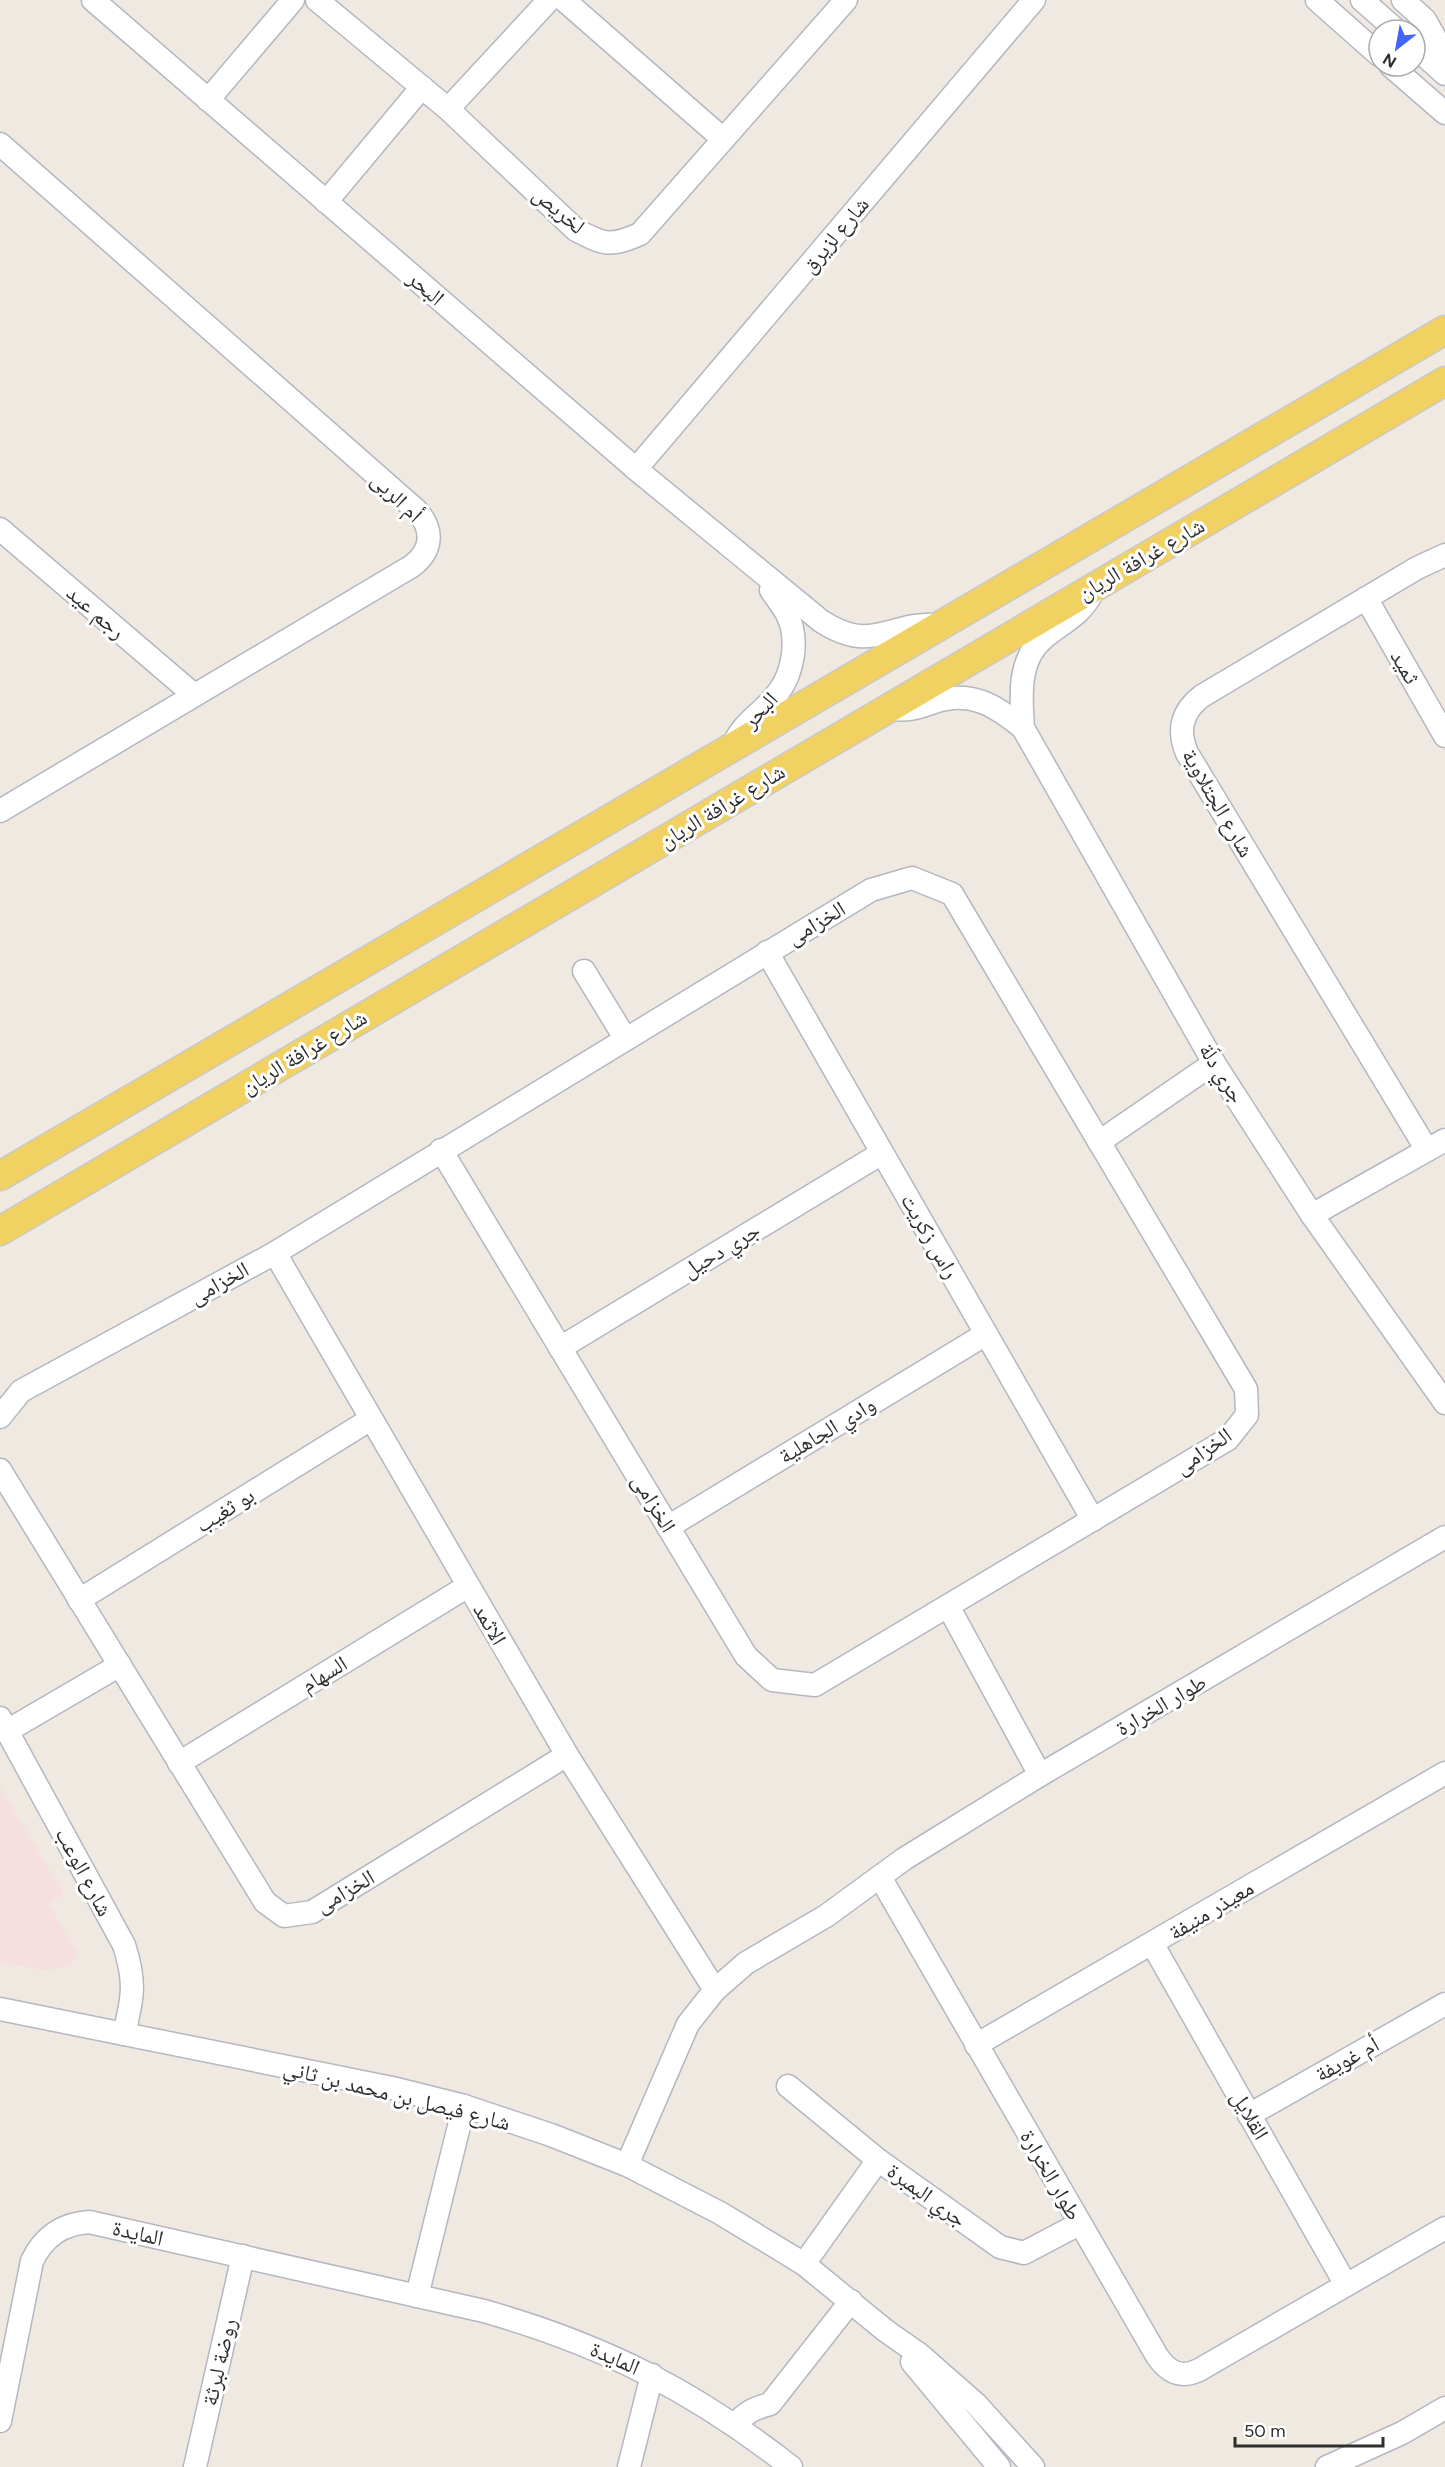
<svg xmlns="http://www.w3.org/2000/svg" width="1445" height="2467" font-family="Figtree,'Noto Naskh Arabic',sans-serif">
	<rect width="100%" height="100%" fill="#efe9e1"/>
	<polygon fill="#f5dfe0" points="0,1787 64,1894 48,1904 78,1953 69,1967 43,1970 0,1962"/>
	<g fill="none" stroke-linecap="round" stroke-linejoin="round">
		<defs>
			<g id="minor">
				<path d="M93 0 636 469 821 621C873 655 889 621 939 625"/>
				<polyline points="317,0 448,109"/>
				<path d="M549 0 448 109 576 230C605 245 610 247 640 234L846 0"/>
				<polyline points="564,0 723,139"/>
				<polyline points="1317,0 1379,55"/>
				<polyline points="1362,0 1396,30"/>
				<polyline points="1403,0 1425,20 1445,56"/>
				<polyline points="1415,47 1445,74"/>
				<polyline points="1391,66 1445,113"/>
				<polyline points="208,100 293,0"/>
				<path d="M0 144 416 510C434 529 433 550 412 566L0 811"/>
				<polyline points="326,202 422,87"/>
				<polyline points="636,469 1034,0"/>
				<polyline points="0,529 193,694"/>
				<polyline points="1366,598 1445,736"/>
				<path d="M888 708C905 712 918 708 934 702 971 690 995 705 1023 728L1214 1063 1312 1215 1445 1403"/>
				<path d="M1023 728C1021 697 1017 659 1045 637 1062 623 1082 614 1092 593"/>
				<path d="M732 747C745 719 760 716 777 694 794 673 799 638 787 614 783 606 776 598 771 590"/>
				<polyline points="767,952 1093,1520"/>
				<polyline points="584,971 625,1038"/>
				<polyline points="1099,1142 1214,1063"/>
				<path d="M1427 1150 1187 753C1177 730 1182 711 1202 696L1417 568 1445 555"/>
				<polyline points="1312,1215 1445,1140"/>
				<polyline points="275,1253 567,1755 715,1990"/>
				<polyline points="560,1348 882,1153"/>
				<polyline points="0,1417 21,1391 275,1253 871,890 912,878 952,894 1246,1389 1247,1415 1228,1439 815,1685 772,1680 746,1656 441,1150"/>
				<polyline points="0,1470 265,1902 284,1916 312,1912 567,1755"/>
				<polyline points="668,1527 986,1334"/>
				<polyline points="79,1600 371,1419"/>
				<polyline points="948,1606 1040,1775"/>
				<path d="M0 1718 124 1945C136 1982 133 1997 124 2034"/>
				<polyline points="7,1731 120,1665"/>
				<polyline points="179,1763 468,1586"/>
				<path d="M880 1877 1157 2356C1168 2372 1180 2379 1199 2370L1445 2228"/>
				<polyline points="1153,1945 1346,2285"/>
				<polyline points="0,2009 392,2088 464,2106 551,2135 627,2165 720,2213 804,2264 886,2331 919,2354 976,2404 1033,2467"/>
				<polyline points="976,2045 1445,1773"/>
				<polyline points="788,2086 878,2160 1000,2247 1024,2253 1079,2224"/>
				<polyline points="1249,2115 1445,2004"/>
				<polyline points="627,2165 688,2024 715,1990 746,1963 826,1916 904,1859 1040,1775 1445,1537"/>
				<polyline points="804,2264 878,2160"/>
				<polyline points="417,2296 464,2106"/>
				<polyline points="912,2362 999,2467"/>
				<path d="M0 2421 32 2261C44 2236 62 2224 89 2222L484 2311C603 2345 693 2390 791 2467"/>
				<path d="M735 2425C745 2413 754 2408 770 2404L851 2301"/>
				<polyline points="195,2467 243,2256"/>
				<polyline points="629,2467 652,2375"/>
				<polyline points="1327,2467 1402,2433 1445,2408"/>
			</g>
			<g id="major">
				<polyline points="0,1176 1445,330"/>
				<polyline points="0,1231 1445,381"/>
			</g>
		</defs>
		<use href="#minor" stroke="#b4b7c1" stroke-width="25"/>
		<use href="#major" stroke="#c9c9c9" stroke-width="31"/>
		<use href="#minor" stroke="#fff" stroke-width="22"/>
		<use href="#major" stroke="#f2d163" stroke-width="28"/>
	</g>
	<g text-anchor="middle" dominant-baseline="central" stroke-width="6" stroke-linejoin="round" paint-order="stroke">
		<g font-size="22" fill="#2e2e2e" stroke="#fff">
			<text transform="translate(559 210) rotate(40)">لخريص</text>
			<text transform="translate(835 235) rotate(-50)">شارع لزيرق</text>
			<text transform="translate(426 288) rotate(41)">البحر</text>
			<text transform="translate(397 497) rotate(44)">أم الربى</text>
			<text transform="translate(1141 559) rotate(-30)">شارع غرافة الريان</text>
			<text transform="translate(96 612) rotate(41)">رجم عيد</text>
			<text transform="translate(1405 667) rotate(60)">ثميد</text>
			<text transform="translate(760 710) rotate(-47)">البحر</text>
			<text transform="translate(1218 803) rotate(60)">شارع الجتلاوية</text>
			<text transform="translate(722 806) rotate(-31)">شارع غرافة الريان</text>
			<text transform="translate(816 923) rotate(-31)">الخزامى</text>
			<text transform="translate(304 1052) rotate(-31)">شارع غرافة الريان</text>
			<text transform="translate(1222 1073) rotate(58)">جري دلّة</text>
			<text transform="translate(930 1236) rotate(60)">راس زكريت</text>
			<text transform="translate(721 1250) rotate(-31)">جري دحيل</text>
			<text transform="translate(219 1283) rotate(-29)">الخزامى</text>
			<text transform="translate(827 1430) rotate(-31)">وادي الجاهلية</text>
			<text transform="translate(1203 1451) rotate(-35)">الخزامى</text>
			<text transform="translate(654 1503) rotate(59)">الخزامى</text>
			<text transform="translate(225 1510) rotate(-32)">بو ثغيب</text>
			<text transform="translate(490 1624) rotate(60)">الاثمد</text>
			<text transform="translate(324 1674) rotate(-31)">السهام</text>
			<text transform="translate(1161 1705) rotate(-30)">طوار الخرارة</text>
			<text transform="translate(84 1872) rotate(62)">شارع الوعب</text>
			<text transform="translate(345 1891) rotate(-30)">الخزامى</text>
			<text transform="translate(1211 1910) rotate(-31)">معيذر منيفة</text>
			<text transform="translate(1347 2059) rotate(-29)">أم غويفة</text>
			<text transform="translate(397 2095) rotate(14)">شارع فيصل بن محمد بن ثاني</text>
			<text transform="translate(1250 2115) rotate(60)">القلايل</text>
			<text transform="translate(1051 2175) rotate(60)">طوار الخرارة</text>
			<text transform="translate(927 2195) rotate(36)">جري البمبرة</text>
			<text transform="translate(138 2233) rotate(13)">المايدة</text>
			<text transform="translate(615 2358) rotate(24)">المايدة</text>
			<text transform="translate(219 2362) rotate(-77)">روضة لبرثة</text>
		</g>
	</g>
	<g transform="translate(1397 48) rotate(211)"><circle r="28" fill="#ffffff" stroke="#ababab" stroke-width="1.5"/>
	<path d="M0-4.5L10 22L0 15L-10 22Z" fill="#4264fb"/>
	<text y="-9" font-size="16" font-weight="bold" text-anchor="middle" fill="#2e2e2e">N</text>
	</g>
	<path d="M1235 2437v9h148v-9" fill="none" stroke="#2e2e2e" stroke-width="3"/>
	<text x="1244" y="2437" font-size="18" fill="#2e2e2e" stroke="#ffffff" stroke-width="4.5" paint-order="stroke">50 m</text>
</svg>
